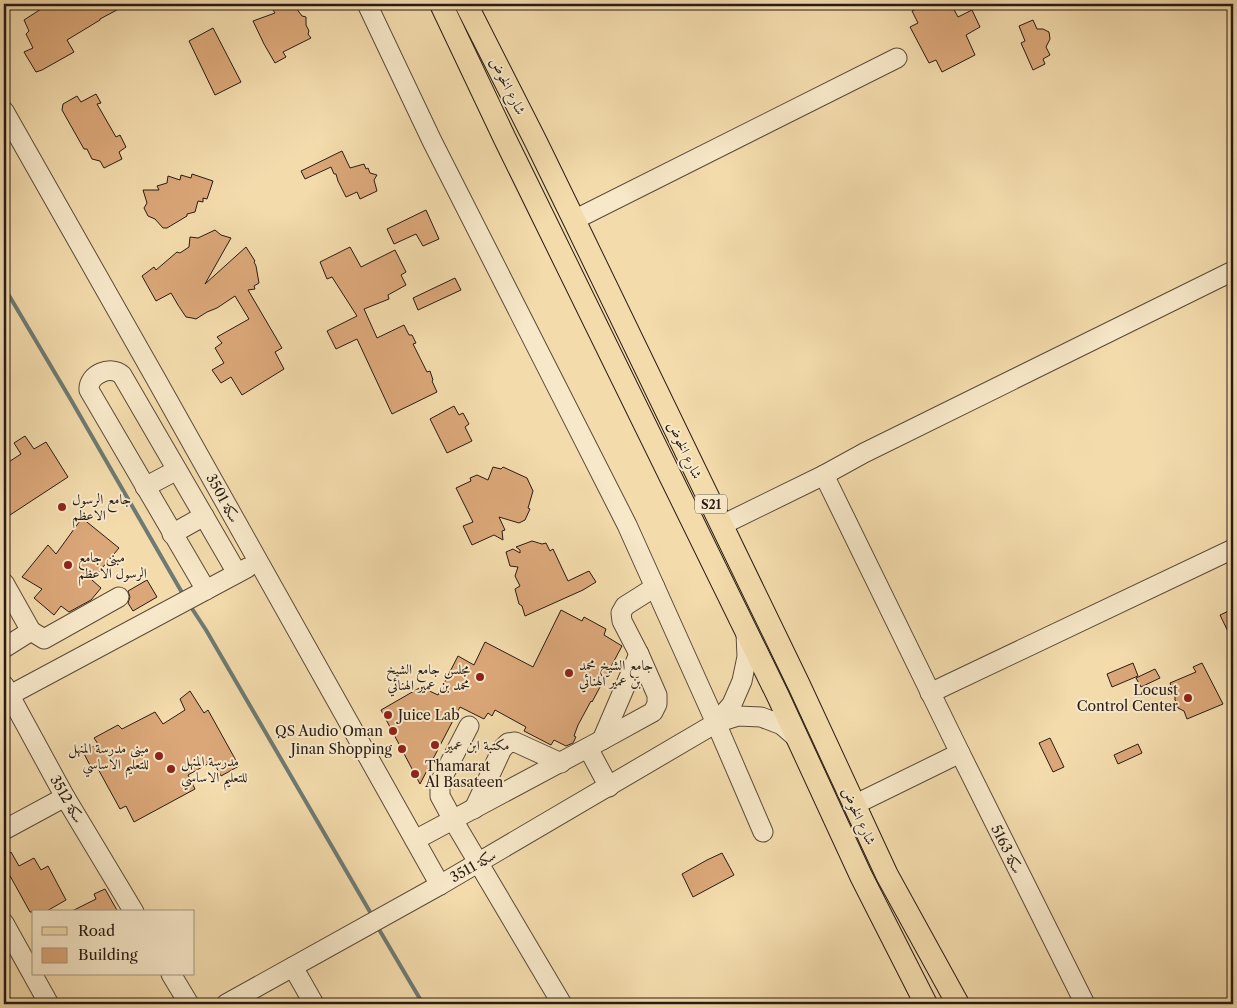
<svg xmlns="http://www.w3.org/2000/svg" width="1237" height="1008" font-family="'Libre Caslon Text',Amiri,serif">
	<rect width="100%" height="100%" fill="#f3dbac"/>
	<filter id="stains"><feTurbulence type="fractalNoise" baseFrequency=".004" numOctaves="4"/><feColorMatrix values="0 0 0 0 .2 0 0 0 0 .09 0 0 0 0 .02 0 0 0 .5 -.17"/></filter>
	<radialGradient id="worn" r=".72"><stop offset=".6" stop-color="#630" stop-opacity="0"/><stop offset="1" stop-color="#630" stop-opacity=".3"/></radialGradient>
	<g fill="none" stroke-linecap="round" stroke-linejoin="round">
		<g stroke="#6e7a73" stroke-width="4">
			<polyline points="4,287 71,400 184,596"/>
			<polyline points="189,604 206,630 373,917"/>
			<polyline points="377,926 423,1004"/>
		</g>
	</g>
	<g fill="#dba779" stroke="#281b14">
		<polygon points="42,4 52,6 58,4 128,4 100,19 100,20 67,40 74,52 42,70 36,72 24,52 33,48 26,34 29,31 24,20 41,9"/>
		<polygon points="290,4 292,4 294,8 296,8 302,16 306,17 306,25 309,31 308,34 311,38 283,52 286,57 275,63 264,44 253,21 275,13 273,10 282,6 283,7"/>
		<polygon points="935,4 951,4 958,17 972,10 980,27 966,35 975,55 942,72 936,60 929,63 910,27 918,23 912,11 924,5 925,9"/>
		<polygon points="1033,20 1037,29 1043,29 1049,32 1050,39 1046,47 1050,55 1043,59 1045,64 1033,70 1021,43 1025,41 1019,26"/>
		<polygon points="213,28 241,82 215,95 189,41"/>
		<polygon points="96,94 101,103 97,104 116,137 120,135 126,147 119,152 122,159 104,168 100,161 92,159 87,149 84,149 62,110 63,104 77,96 81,102"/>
		<polygon points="342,151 350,168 364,164 366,169 368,168 370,173 377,175 374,180 377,191 360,199 357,192 346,197 338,181 336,174 334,174 331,167 305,179 301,171"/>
		<polygon points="192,174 213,181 207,199 203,198 203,202 198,201 195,212 187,214 187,216 167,228 163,228 155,219 148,216 144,208 147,203 143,190 159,190 157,186 167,183 168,176 180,180 181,175 191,178"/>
		<polygon points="426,210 439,239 423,246 416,234 394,244 387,229"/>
		<polygon points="215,230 221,235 231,238 205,284 246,247 255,261 254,262 256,266 259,283 254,286 255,289 248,290 282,348 275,352 284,369 242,395 231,377 221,383 212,370 224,363 215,348 222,343 217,337 249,319 235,296 217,308 207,312 196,319 192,318 186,317 178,305 171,293 156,301 142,276 154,267 156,270 177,252 180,253 189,247 190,237 198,238"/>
		<polygon points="350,247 361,267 395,250 406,272 401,275 406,285 388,295 389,299 364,309 377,338 404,325 409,335 412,335 416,343 413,344 427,372 430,371 433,380 432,381 437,392 392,414 357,339 336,349 327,331 357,316 332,277 327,279 320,262"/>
		<polygon points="455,278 461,290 418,310 413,298"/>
		<polygon points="454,406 459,415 463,413 469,424 465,427 472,441 447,453 430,419"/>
		<polygon points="25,436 34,449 46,442 68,477 10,515 4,506 4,465 21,454 14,443"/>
		<polygon points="493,467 501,469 503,467 527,478 533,491 528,508 530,509 525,520 519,523 499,517 505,530 502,531 503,540 494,535 472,545 463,526 473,522 456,488 471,481 470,478 477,475 488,480"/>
		<polygon points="82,518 119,548 92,580 101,588 91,600 69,612 61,606 54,615 34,598 42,589 22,577 48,545 56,554"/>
		<polygon points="532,541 542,544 546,543 550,551 553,549 568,581 589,571 596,582 583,590 525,616 522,606 519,604 515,589 520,586 515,576 518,567 510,566 506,552 513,549 520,553 520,550 516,547"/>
		<polygon points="147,580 157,597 133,611 128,603 130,597 128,591"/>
		<polygon points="1233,609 1233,642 1220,615"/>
		<polygon points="561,610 582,621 584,617 606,629 604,635 622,646 592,702 591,701 578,725 574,736 576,737 573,743 566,746 554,740 551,745 524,731 526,727 495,710 492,716 488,713 484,719 460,707 420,784 381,710 421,687 438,695 458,656 474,665 485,642 533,667"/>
		<polygon points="1133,663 1138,676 1112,687 1107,674"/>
		<polygon points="1202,663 1223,704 1187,719 1184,711 1178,708 1177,703 1175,700 1175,695 1170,683 1196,672 1193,667"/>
		<polygon points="1155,669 1160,678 1141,687 1136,678"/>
		<polygon points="190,691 204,713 208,710 239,766 221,776 213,761 188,775 195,789 134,822 126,806 120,809 97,767 92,769 83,752 98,744 94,738 118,725 122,729 155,712 163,724 185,710 180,699"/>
		<polygon points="1050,738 1064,767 1053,772 1039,743"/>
		<polygon points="1138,744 1142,753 1118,764 1114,755"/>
		<polygon points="11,852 19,866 34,858 41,870 48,866 66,900 45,912 30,912 4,865 4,858"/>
		<polygon points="722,853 734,875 693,897 682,874 707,860"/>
		<polygon points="105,889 118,912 70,912 96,899 94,894"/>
	</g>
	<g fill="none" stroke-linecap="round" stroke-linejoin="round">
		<defs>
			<g id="minor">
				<polyline points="367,4 432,141 627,525 716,723 763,832"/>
				<polyline points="4,111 156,379 440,885"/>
				<polyline points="574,220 897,58"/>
				<polyline points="824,475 960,753 1085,1004"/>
				<polyline points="145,487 177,470"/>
				<polyline points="722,525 824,475 864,453 1233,271"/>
				<polyline points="172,534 204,516"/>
				<polyline points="4,583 31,631 4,648"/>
				<path d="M206 590 89 390C88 374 111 365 122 375L237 573"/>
				<polyline points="31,631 44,639 119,597"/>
				<polyline points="4,685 65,797 134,912"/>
				<polyline points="930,693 1233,549"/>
				<polyline points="10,695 247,568"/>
				<polyline points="716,723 732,704 742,681 747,657 746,633"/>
				<polyline points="469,726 440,782 440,796 453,820 562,1004"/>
				<polyline points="602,740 639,654"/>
				<polyline points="588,748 609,787"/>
				<polyline points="854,805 960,753"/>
				<polyline points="474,809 502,749 508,743 515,742 561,763"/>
				<polyline points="4,830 65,797"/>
				<polyline points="415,840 602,740 653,712 657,704 657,695 639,654 622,621 621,613 625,606 655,587"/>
				<polyline points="4,923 49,1004"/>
				<polyline points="293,967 314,1004"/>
				<polyline points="171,974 189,1004"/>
				<polyline points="226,1004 440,885 716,723 738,716 761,717 782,725 798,739"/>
			</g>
			<g id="major">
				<polyline points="441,4 505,139 778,696 861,876 926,1004"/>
				<polyline points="466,4 536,142 574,220 799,685 887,875 958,1004"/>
			</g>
		</defs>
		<use href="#minor" stroke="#5b4b3a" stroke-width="21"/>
		<use href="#major" stroke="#281b14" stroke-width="24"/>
		<use href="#minor" stroke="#f7e8c9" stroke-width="19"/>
		<use href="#major" stroke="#f3dbac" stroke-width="22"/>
	</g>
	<g fill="#8f2418" stroke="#f7e8c9" stroke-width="2">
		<circle cx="62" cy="507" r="5"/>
		<circle cx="68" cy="565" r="5"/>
		<circle cx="569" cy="673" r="5"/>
		<circle cx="480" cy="677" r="5"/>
		<circle cx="1188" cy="698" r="5"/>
		<circle cx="388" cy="715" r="5"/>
		<circle cx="393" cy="731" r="5"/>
		<circle cx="435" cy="745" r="5"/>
		<circle cx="402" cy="749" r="5"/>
		<circle cx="159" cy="756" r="5"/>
		<circle cx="171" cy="769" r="5"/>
		<circle cx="415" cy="774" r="5"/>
	</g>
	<g text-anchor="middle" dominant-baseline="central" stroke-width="4" stroke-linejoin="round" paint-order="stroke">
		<rect fill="#f7e8c9" stroke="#66584a" stroke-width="1" x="695" y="494.5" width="32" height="19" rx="4"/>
		<g font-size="12" font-weight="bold" fill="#281b14">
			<text x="711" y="504">S21</text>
		</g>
		<g font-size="14" fill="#281b14" stroke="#f7e8c9">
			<text transform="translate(508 86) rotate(63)">شارع الخوض</text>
			<text transform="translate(685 450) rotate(64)">شارع الخوض</text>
			<text transform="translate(223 498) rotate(61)">سكة 3501</text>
			<text transform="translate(67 799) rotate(60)">سكة 3512</text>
			<text transform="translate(859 816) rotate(65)">شارع الخوض</text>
			<text transform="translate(1007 849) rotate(63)">سكة 5163</text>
			<text transform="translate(473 866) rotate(-30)">سكة 3511</text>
		</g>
		<g font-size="14" fill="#281b14" stroke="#f7e8c9" text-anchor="start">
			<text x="72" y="499">جامع الرسول<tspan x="72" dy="16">الاعظم</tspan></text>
			<text x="78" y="557">مبنى جامع<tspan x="78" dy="16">الرسول الاعظم</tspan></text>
			<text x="579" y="665">جامع الشيخ محمد<tspan x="579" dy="16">بن عمير الهنائي</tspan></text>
			<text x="470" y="669" text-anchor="end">مجلس جامع الشيخ<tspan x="470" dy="16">محمد بن عمير الهنائي</tspan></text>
			<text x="1178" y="690" text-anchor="end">Locust<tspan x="1178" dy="16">Control Center</tspan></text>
			<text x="398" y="715">Juice Lab</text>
			<text x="383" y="731" text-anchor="end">QS Audio Oman</text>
			<text x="445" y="745">مكتبة ابن عمير</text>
			<text x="149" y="748" text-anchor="end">مبنى مدرسة المنهل<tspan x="149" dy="16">للتعليم الاساسي</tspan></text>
			<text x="392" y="749" text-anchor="end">Jinan Shopping</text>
			<text x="181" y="761">مدرسة المنهل<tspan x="181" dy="16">للتعليم الاساسي</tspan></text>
			<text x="425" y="766">Thamarat<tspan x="425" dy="16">Al Basateen</tspan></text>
		</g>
	</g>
	<rect width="1237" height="1008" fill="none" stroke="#f3dbac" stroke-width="20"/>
	<rect x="5" y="5" width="1227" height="998" fill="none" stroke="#281b14" stroke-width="2.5"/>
	<rect x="10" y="10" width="1217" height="988" fill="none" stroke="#281b14"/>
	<rect x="32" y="910" width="162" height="65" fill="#f7e8c9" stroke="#a49681"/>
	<rect x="42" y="927" width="25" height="8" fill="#f3dbac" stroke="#a49681"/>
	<text x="78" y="936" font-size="15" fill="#281b14">Road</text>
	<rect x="42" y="948" width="25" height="15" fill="#dba779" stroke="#a49681"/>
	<text x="78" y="960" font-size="15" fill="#281b14">Building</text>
	<rect width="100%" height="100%" filter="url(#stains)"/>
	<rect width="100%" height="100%" fill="url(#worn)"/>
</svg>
